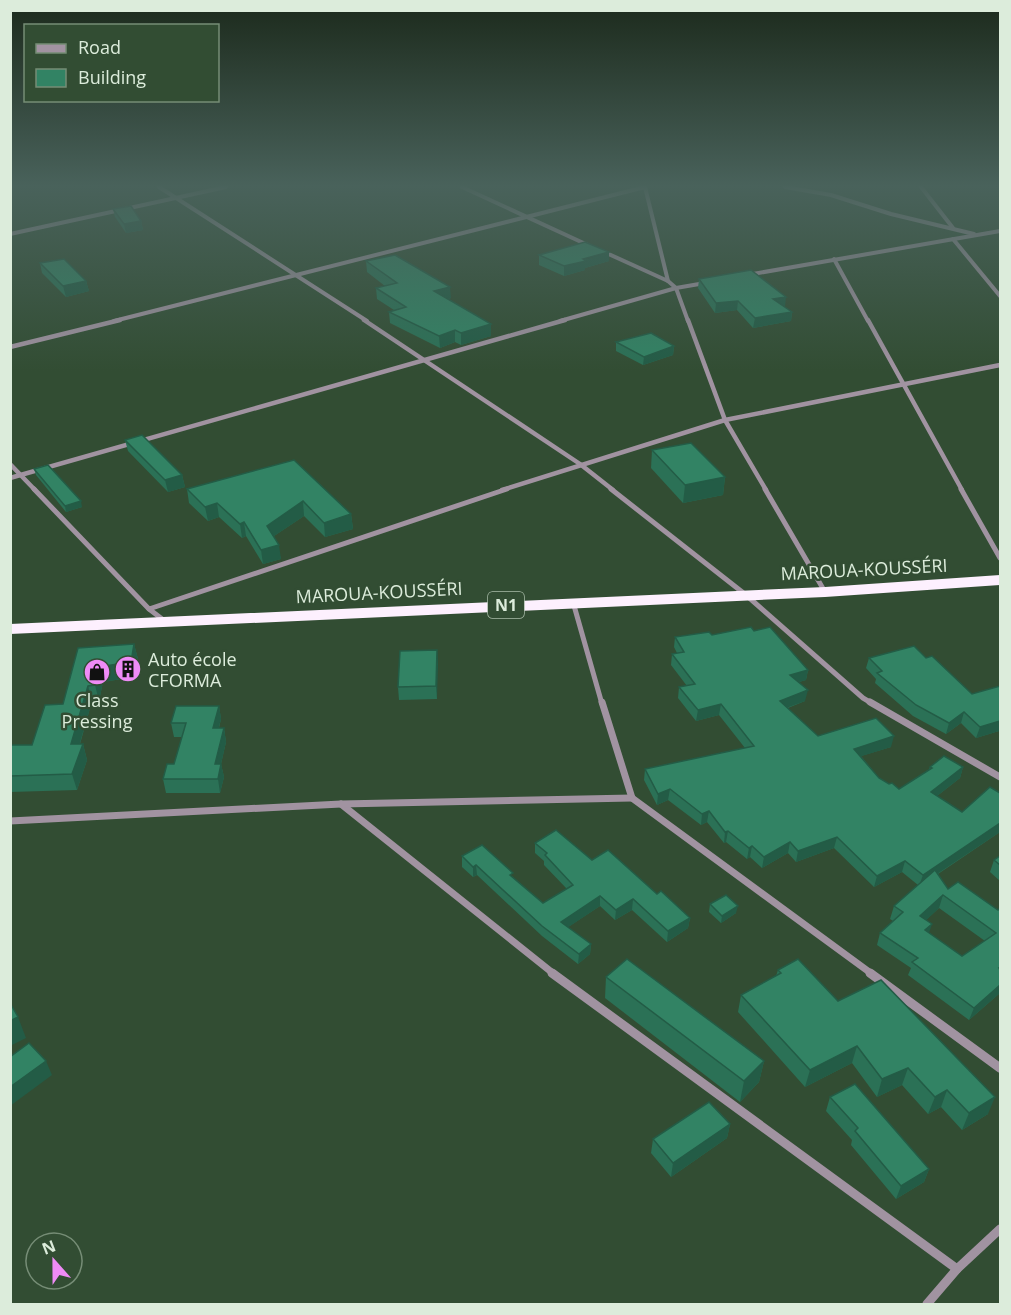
<svg xmlns="http://www.w3.org/2000/svg" width="1011" height="1315" font-family="'Open Sans',sans-serif">
	<rect width="100%" height="100%" fill="#324d33"/>
	<g fill="none" stroke-linecap="round" stroke-linejoin="round">
		<g stroke="#a193a1" stroke-width="4">
			<polyline points="159,187 367,321"/>
			<polyline points="462,187 590,246"/>
			<polyline points="645,187 668,281"/>
			<polyline points="785,187 831,195 891,214 974,234"/>
			<polyline points="921,187 953,228"/>
			<polyline points="10,234 226,187"/>
			<polyline points="953,239 1000,296"/>
			<polyline points="602,251 668,281 676,288 688,321"/>
			<polyline points="834,259 868,321"/>
			<polyline points="747,275 1000,231"/>
			<polyline points="114,321 645,187"/>
			<polyline points="560,321 676,288 705,283"/>
		</g>
		<g stroke="#a193a1" stroke-width="4.5">
			<polyline points="364,320 580,464 613,490"/>
			<polyline points="688,320 725,420 766,490"/>
			<polyline points="868,320 962,490"/>
			<polyline points="10,347 120,320"/>
			<polyline points="10,464 35,490"/>
			<polyline points="10,478 565,320"/>
			<polyline points="502,490 725,420 1000,365"/>
		</g>
		<g stroke="#a193a1" stroke-width="5">
			<polyline points="34,489 149,609 166,622"/>
			<polyline points="611,489 746,595 863,698 873,704"/>
			<polyline points="765,489 825,592"/>
			<polyline points="961,489 1000,558"/>
			<polyline points="573,602 602,704"/>
			<polyline points="149,609 507,489"/>
		</g>
		<g stroke="#a193a1" stroke-width="7">
			<polyline points="602,702 632,798 872,974"/>
			<polyline points="870,702 1000,777"/>
			<polyline points="341,804 554,974"/>
			<polyline points="10,821 341,804 632,798"/>
		</g>
		<g stroke="#a193a1" stroke-width="9">
			<polyline points="552,973 957,1269"/>
			<polyline points="870,973 1000,1068"/>
			<polyline points="927,1304 957,1269 1000,1229"/>
		</g>
		<polygon fill="#fdf0fe" fill-rule="evenodd" points="1000,575 1000,585 825,597 10,634 10,624 825,587"/>
	</g>
	<g fill="#2b7156" fill-rule="evenodd">
		<polygon points="113,209 141,221 143,230 126,233 115,217"/>
		<polygon points="539,255 609,261 585,268 585,270 564,276 539,265"/>
		<polygon points="366,261 451,298 448,299 491,336 461,345 455,342 440,348 390,323 389,312 394,310 377,299 376,288 385,286 367,272"/>
		<polygon points="40,263 86,281 89,291 66,297 42,273"/>
		<polygon points="699,279 785,307 792,312 791,321 753,328 737,310 715,313 698,288"/>
		<polygon points="616,342 674,346 673,355 643,365 616,351"/>
		<polygon points="125,440 182,475 185,487 168,492 128,451"/>
		<polygon points="652,450 725,477 723,495 683,503 651,468"/>
		<polygon points="294,460 351,514 353,529 325,537 304,516 274,536 281,559 263,564 246,536 242,538 219,517 208,521 189,503 187,489"/>
		<polygon points="34,469 82,507 66,512 36,475"/>
		<path d="M754 631 808 670 806 680 799 682 805 701 788 708 818 736 891 747 861 756 879 778 899 789 929 770 930 767H963L960 778 937 796 962 812 1000 793V832L938 874 948 889 998 910 1000 993 969 1020 908 975 911 968 877 945 880 933 893 921 890 919 894 906 918 885 902 872 874 887 834 848 796 862 788 853 762 868 750 857 747 859 726 842 724 843 707 822 701 825 668 800 657 805 644 780 645 769 745 748 719 715 696 721 678 698 679 687 687 686 671 665 672 654 677 653 674 647 675 637 712 635ZM939 908 985 941 962 956 929 933 926 920Z"/>
		<polygon points="134,644 138,659 134,677 103,682 99,701 92,701 80,744 83,744 87,760 77,790 10,792 10,745 32,745 63,704"/>
		<polygon points="437,650 437,699 399,700 398,687"/>
		<polygon points="869,658 926,658 972,694 1000,686 1000,732 999,731 976,738 961,723 946,734 913,716 875,683 876,679 866,668"/>
		<polygon points="219,706 221,719 219,728 224,728 226,742 221,764 224,777 220,793 166,793 163,779 174,764 182,737 174,737 171,723"/>
		<polygon points="535,843 592,860 657,894 690,918 688,928 667,942 632,910 615,920 600,906 568,927 591,944 590,954 578,964 542,936 477,875 473,877 462,867 462,856 513,877 543,903 567,889 544,865 544,861 535,853"/>
		<polygon points="1000,856 1000,881 990,872 994,860"/>
		<polygon points="710,904 736,913 721,923 709,912"/>
		<polygon points="778,970 988,1114 962,1130 941,1107 928,1114 902,1085 877,1097 852,1063 805,1087 738,1012 741,995 776,976"/>
		<polygon points="606,977 764,1061 759,1082 740,1102 605,998"/>
		<polygon points="830,1097 929,1169 924,1182 896,1199 851,1145 852,1140 826,1111"/>
		<polygon points="730,1124 727,1138 671,1177 651,1153 653,1139"/>
	</g>
	<g fill="#235c46">
		<polygon points="141,221 143,230 126,233 124,224"/>
		<polygon points="609,252 609,261 585,268 585,270 564,276 564,266"/>
		<polygon points="86,281 89,291 66,297 63,286"/>
		<polygon points="450,287 451,298 434,303 434,291"/>
		<polygon points="786,297 785,307 773,299"/>
		<polygon points="738,301 737,310 715,313 716,303"/>
		<polygon points="792,312 791,321 753,328 755,318"/>
		<polygon points="491,324 491,336 461,345 461,333"/>
		<polygon points="455,330 455,342 440,348 439,336"/>
		<polygon points="674,346 673,355 643,365 644,357"/>
		<polygon points="182,475 185,487 168,492 165,480"/>
		<polygon points="725,477 723,495 683,503 685,485"/>
		<polygon points="81,501 82,507 66,512 65,506"/>
		<polygon points="303,501 304,516 268,540 267,526"/>
		<polygon points="217,503 219,517 208,521 205,507"/>
		<polygon points="351,514 353,529 325,537 324,523"/>
		<polygon points="244,522 246,536 242,538 240,524"/>
		<polygon points="279,545 281,559 263,564 261,550"/>
		<polygon points="134,644 138,659 134,677 103,682 99,701 95,685 99,667"/>
		<polygon points="437,650 438,664 437,699 436,686"/>
		<polygon points="808,670 806,680 788,685 790,675"/>
		<polygon points="88,686 92,701 75,760 71,744"/>
		<polygon points="808,690 805,701 778,711 780,701"/>
		<polygon points="721,704 719,715 696,721 698,710"/>
		<polygon points="219,706 221,719 215,742 213,728"/>
		<polygon points="964,712 961,723 946,734 949,723"/>
		<polygon points="1000,721 999,731 976,738 980,727"/>
		<polygon points="224,728 226,742 218,777 215,764"/>
		<polygon points="894,736 891,747 852,759 854,749"/>
		<polygon points="83,744 87,760 77,790 72,774"/>
		<polygon points="221,764 224,777 220,793 218,779"/>
		<polygon points="963,767 960,778 928,803 931,792"/>
		<polygon points="670,789 668,800 657,805 658,794"/>
		<polygon points="709,811 707,822 701,825 702,814"/>
		<polygon points="1000,823 1000,832 919,886 923,875"/>
		<polygon points="728,831 726,842 724,843 725,832"/>
		<polygon points="837,837 834,848 796,862 798,851"/>
		<polygon points="790,842 788,853 762,868 764,857"/>
		<polygon points="752,846 750,857 747,859 749,848"/>
		<polygon points="905,861 902,872 874,887 877,876"/>
		<polygon points="476,865 477,875 473,877 473,867"/>
		<polygon points="943,895 939,908 917,929 920,916"/>
		<polygon points="600,896 600,906 561,932 561,922"/>
		<polygon points="633,899 632,910 615,920 616,910"/>
		<polygon points="738,906 736,913 721,923 722,916"/>
		<polygon points="690,918 688,928 667,942 668,931"/>
		<polygon points="932,924 928,936 925,930"/>
		<polygon points="591,944 590,954 578,964 579,954"/>
		<polygon points="1000,985 1000,993 969,1020 974,1008"/>
		<polygon points="18,1017 26,1038 10,1046 10,1021"/>
		<polygon points="857,1046 852,1063 805,1087 810,1070"/>
		<polygon points="46,1061 52,1075 10,1106 10,1087"/>
		<polygon points="764,1061 759,1082 740,1102 744,1081"/>
		<polygon points="908,1068 902,1085 877,1097 882,1079"/>
		<polygon points="947,1090 941,1107 928,1114 935,1097"/>
		<polygon points="995,1097 988,1114 962,1130 969,1113"/>
		<polygon points="730,1124 727,1138 671,1177 673,1163"/>
		<polygon points="929,1169 924,1182 896,1199 901,1186"/>
	</g>
	<g fill="#328364" stroke="#235c46" stroke-width="1.5" fill-rule="evenodd">
		<polygon points="131,206 141,221 124,224 113,209"/>
		<polygon points="585,242 609,252 583,259 586,261 564,266 539,255"/>
		<polygon points="395,255 450,287 434,291 491,324 461,333 455,330 439,336 389,312 406,307 376,288 397,283 366,261"/>
		<polygon points="64,259 86,281 63,286 40,263"/>
		<polygon points="751,270 786,297 773,299 792,312 755,318 738,301 716,303 699,279"/>
		<polygon points="651,333 674,346 644,357 616,342"/>
		<polygon points="142,435 182,475 165,480 125,440"/>
		<polygon points="691,443 725,477 685,485 652,450"/>
		<polygon points="294,460 351,514 324,523 303,501 267,526 279,545 261,550 244,522 240,524 217,503 205,507 187,489"/>
		<polygon points="48,465 81,501 65,506 34,469"/>
		<polygon points="751,627 754,631 770,627 808,670 790,675 808,690 780,701 818,736 876,718 894,736 854,749 879,778 889,784 892,783 899,789 932,768 930,767 944,756 963,767 931,792 962,812 990,787 1000,793 1000,823 923,875 905,861 877,876 837,837 798,851 790,842 764,857 752,846 749,848 728,831 725,832 709,811 702,814 670,789 658,794 645,769 754,746 721,704 698,710 679,687 695,684 672,654 684,652 675,637 709,632 712,635"/>
		<polygon points="134,644 131,662 99,667 95,685 88,686 71,744 83,744 72,774 10,776 10,745 32,745 45,705 63,704 78,648"/>
		<polygon points="914,646 926,658 932,656 972,694 1000,686 1000,721 980,727 964,712 949,723 916,705 877,673 882,671 869,658"/>
		<polygon points="437,650 436,686 398,687 400,651"/>
		<polygon points="176,706 219,706 213,728 224,728 215,764 221,764 218,779 163,779 167,764 174,764 186,723 171,723"/>
		<polygon points="556,830 592,860 608,850 657,894 661,891 690,918 668,931 633,899 616,910 600,896 561,922 591,944 579,954 542,926 476,865 473,867 462,856 482,845 513,873 510,875 543,903 573,885 545,855 547,853 535,843"/>
		<polygon points="1000,856 1000,865 994,860"/>
		<path d="M935 870 948 889 958 882 998 910 1000 908V968H999L1000 970V985L974 1008 912 962 918 958 880 933 903 912 894 906ZM943 895 996 933 962 956 925 930 932 924 920 916Z"/>
		<polygon points="726,895 738,906 722,916 710,904"/>
		<polygon points="627,959 764,1061 744,1081 606,977"/>
		<polygon points="798,959 838,1001 881,980 995,1097 969,1113 947,1090 935,1097 908,1068 882,1079 857,1046 810,1070 741,995 781,973 778,970"/>
		<polygon points="10,1003 18,1017 10,1021"/>
		<polygon points="29,1043 46,1061 10,1087 10,1057"/>
		<polygon points="855,1084 929,1169 901,1186 855,1131 858,1128 830,1097"/>
		<polygon points="709,1102 730,1124 673,1163 653,1139"/>
	</g>
	<linearGradient id="sky" x2="0" y2="1"><stop stop-color="#1c2a1c"/><stop offset="0.5" stop-color="#49625b"/><stop offset="1" stop-color="#49625b" stop-opacity="0"/></linearGradient>
	<rect width="1011" height="371" fill="url(#sky)"/>
	<defs>
		<symbol id="building-disc" viewBox="-11 -11 22 22"><circle r="9.5" fill="#ef8bf6" stroke="#324d33"/><path d="M-4-6H4V6H1V3H-1V6H-4ZM-2.5-4.3h1.7v1.8h-1.7ZM.8-4.3h1.7v1.8H.8ZM-2.5-1h1.7V.8h-1.7ZM.8-1h1.7V.8H.8Z" fill="#111"/></symbol>
		<symbol id="shop-disc" viewBox="-11 -11 22 22"><circle r="9.5" fill="#ef8bf6" stroke="#324d33"/><path d="M-5-2.5h2.3a2.7 3.5 0 0 1 5.4 0H5L5.5 6h-11ZM-1.5-2.5h3a1.5 2.3 0 0 0-3 0Z" fill="#111"/></symbol>
	</defs>
	<g fill-rule="evenodd">
		<use href="#building-disc" x="113" y="654" width="30" height="30"/>
		<use href="#shop-disc" x="82" y="657" width="30" height="30"/>
	</g>
	<g text-anchor="middle" dominant-baseline="central" stroke-width="5" stroke-linejoin="round" paint-order="stroke">
		<rect fill="#324d33" stroke="#a9bca9" stroke-width="1.5" x="488" y="592" width="36" height="26" rx="4.5"/>
		<g font-size="16" font-weight="bold" fill="#dcecdb">
			<text x="506" y="605">N1</text>
		</g>
		<g font-size="18" fill="#dcecdb" stroke="#324d33">
			<text transform="translate(864 569) rotate(-3)">MAROUA-KOUSSÉRI</text>
			<text transform="translate(379 592) rotate(-3)">MAROUA-KOUSSÉRI</text>
		</g>
		<g font-size="18" fill="#dcecdb" stroke="#324d33" text-anchor="start">
			<text x="148" y="659">Auto école<tspan x="148" dy="21">CFORMA</tspan></text>
			<text x="97" y="700" text-anchor="middle">Class<tspan x="97" dy="21">Pressing</tspan></text>
		</g>
	</g>
	<rect width="1011" height="1315" fill="none" stroke="#dcecdb" stroke-width="24"/>
	<rect x="24" y="24" width="195" height="78" fill="#324d33" stroke="#768d76" stroke-width="1.5"/>
	<rect x="36" y="44" width="30" height="9" fill="#a193a1" stroke="#768d76" stroke-width="1.5"/>
	<text x="78" y="54" font-size="18" fill="#dcecdb">Road</text>
	<rect x="36" y="69" width="30" height="18" fill="#328364" stroke="#768d76" stroke-width="1.5"/>
	<text x="78" y="84" font-size="18" fill="#dcecdb">Building</text>
	<g transform="translate(54 1261) rotate(339)"><circle r="28" fill="#324d33" stroke="#768d76" stroke-width="1.5"/>
	<path d="M0-4.5L10 22L0 15L-10 22Z" fill="#ef8bf6"/>
	<text y="-9" font-size="16" font-weight="bold" text-anchor="middle" fill="#dcecdb">N</text>
	</g>
</svg>
